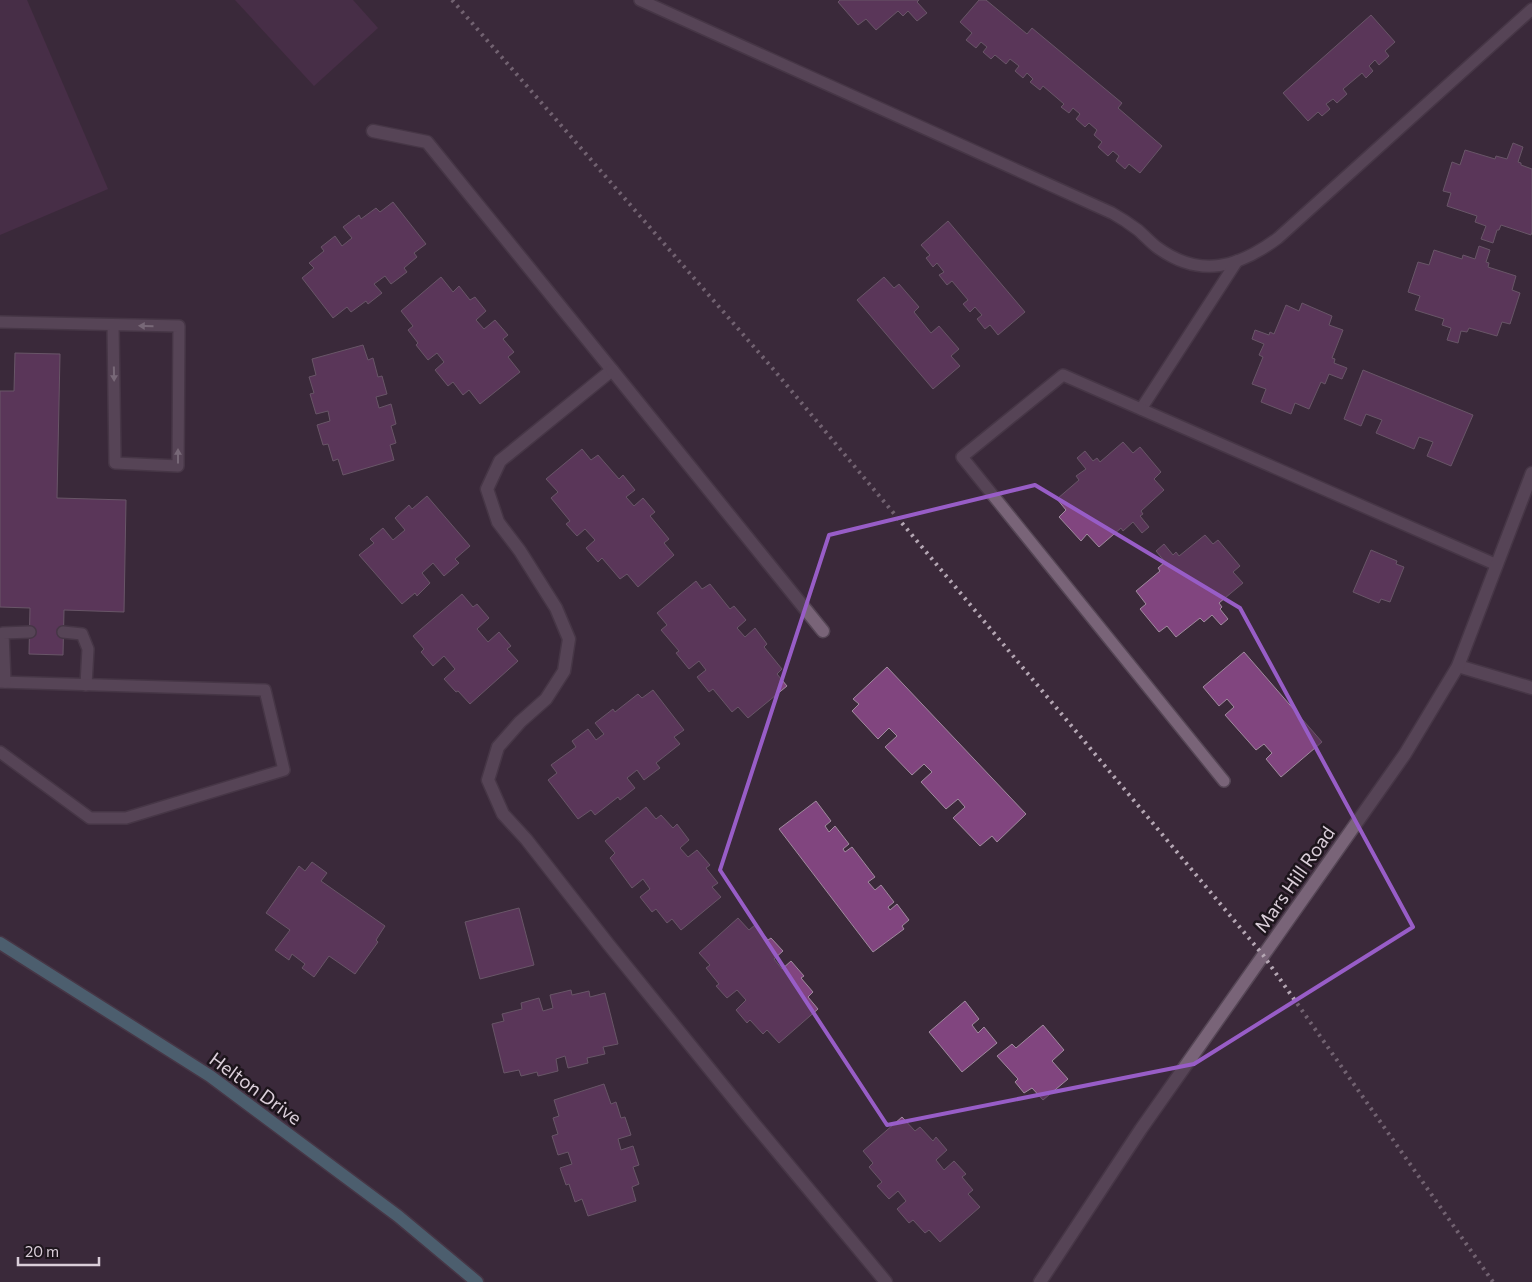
<svg xmlns="http://www.w3.org/2000/svg" width="1532" height="1282" font-family="Commissioner,sans-serif">
	<rect width="100%" height="100%" fill="#3b293a"/>
	<g fill="#583357">
		<polygon points="0,0 27,0 108,189 0,235"/>
		<polygon points="235,0 353,0 378,28 314,86"/>
	</g>
	<g fill="#81457f" stroke="#a08a9e">
		<polygon points="840,0 919,0 917,2 927,13 917,21 908,11 903,16 898,11 876,30 866,19 858,25 838,2"/>
		<polygon points="979,0 986,0 1027,34 1032,28 1122,103 1118,108 1162,146 1140,173 1129,164 1125,169 1116,161 1119,156 1113,151 1108,156 1098,147 1102,142 1094,135 1097,130 1089,123 1085,127 1076,119 1080,114 1073,108 1069,113 1061,107 1064,104 1043,86 1040,90 1030,82 1033,79 1027,73 1023,78 1015,71 1019,66 1010,59 1006,64 995,55 991,59 983,52 987,47 981,42 976,48 966,40 972,33 960,22"/>
		<polygon points="1371,15 1395,42 1385,51 1389,56 1379,65 1375,60 1369,66 1373,71 1366,78 1362,73 1343,89 1347,94 1337,103 1333,99 1326,104 1330,109 1322,116 1318,112 1308,121 1283,93"/>
		<polygon points="1513,143 1523,147 1518,162 1521,163 1521,165 1532,169 1532,232 1531,235 1501,225 1499,230 1497,230 1493,243 1481,239 1486,226 1475,222 1477,216 1447,206 1451,193 1443,191 1452,162 1460,165 1465,150 1495,159 1496,156 1507,159"/>
		<polygon points="393,202 426,244 414,253 417,257 404,268 407,272 391,284 385,276 374,284 382,293 368,304 366,301 351,312 347,307 333,318 302,278 314,268 309,263 324,251 321,247 335,236 342,246 352,238 343,227 359,215 361,219 376,208 380,212"/>
		<polygon points="948,221 1025,312 998,335 990,325 985,329 977,319 982,315 975,307 970,312 963,304 968,300 952,281 947,285 939,275 944,272 937,263 933,267 926,258 930,255 921,245"/>
		<polygon points="1479,246 1490,250 1486,262 1489,263 1488,267 1516,276 1512,290 1520,293 1510,324 1502,322 1497,336 1469,328 1467,332 1461,331 1458,343 1447,340 1451,328 1442,325 1444,319 1415,310 1420,296 1408,292 1418,262 1429,265 1434,250 1462,259 1463,255 1475,259"/>
		<polygon points="441,277 453,292 459,286 470,300 475,297 486,311 476,320 484,329 495,320 508,335 503,339 514,352 508,357 520,372 480,404 469,390 463,395 453,382 448,386 435,370 444,362 437,353 428,360 416,345 418,343 408,330 413,326 401,311"/>
		<polygon points="884,277 894,288 899,284 919,307 914,312 931,333 939,326 959,349 951,356 960,366 933,389 857,300"/>
		<polygon points="1302,303 1332,316 1329,325 1343,330 1332,358 1335,359 1334,363 1347,368 1342,379 1329,374 1325,384 1321,382 1309,409 1295,403 1291,414 1261,402 1266,389 1252,384 1263,357 1259,355 1264,344 1252,339 1255,330 1269,335 1270,332 1274,334 1286,305 1299,311"/>
		<polygon points="363,345 368,360 373,358 378,377 382,376 387,394 376,397 379,408 391,404 396,424 391,426 396,443 390,445 394,460 343,475 338,459 333,461 328,444 323,445 317,425 330,421 328,411 316,414 310,394 314,393 309,377 316,375 312,359"/>
		<polygon points="15,353 60,354 57,498 126,500 124,612 64,610 63,655 29,654 30,608 0,607 0,391 14,391"/>
		<polygon points="1363,370 1473,415 1451,466 1427,456 1433,442 1419,437 1414,449 1376,433 1382,420 1366,414 1361,426 1344,419"/>
		<polygon points="1123,442 1133,453 1140,447 1161,472 1154,479 1164,490 1141,511 1143,514 1140,516 1149,527 1142,533 1133,522 1123,531 1121,528 1099,547 1087,534 1081,541 1059,517 1066,510 1057,499 1079,480 1076,476 1086,469 1077,458 1085,451 1093,461 1097,458 1100,462"/>
		<polygon points="582,449 591,460 598,455 619,479 623,475 635,490 626,497 634,506 643,498 655,512 650,516 669,539 664,543 674,555 638,587 627,574 620,579 602,558 598,562 586,548 595,540 585,529 577,536 566,524 570,521 551,498 558,492 546,479"/>
		<polygon points="427,496 470,546 455,559 459,563 444,576 433,563 422,573 430,583 417,596 415,593 402,604 359,555 374,543 370,539 383,528 393,540 405,530 395,518 409,505 412,509"/>
		<polygon points="1205,535 1213,544 1218,540 1240,566 1233,572 1243,583 1219,603 1222,607 1220,609 1228,619 1221,625 1212,615 1204,622 1200,618 1176,637 1167,626 1159,632 1140,609 1146,604 1136,591 1160,571 1158,568 1165,562 1156,551 1164,544 1173,555 1176,552 1179,556"/>
		<polygon points="1371,550 1397,561 1396,564 1404,567 1390,602 1381,599 1379,603 1353,592"/>
		<polygon points="696,581 702,589 710,584 730,609 734,606 746,620 737,628 745,637 755,628 767,644 764,647 782,669 777,674 787,686 748,718 738,707 732,712 713,689 709,692 697,677 706,670 699,661 689,669 676,653 679,651 661,630 667,625 657,613"/>
		<polygon points="462,594 473,607 477,604 489,618 477,629 488,642 499,632 511,646 507,649 518,661 470,704 458,691 456,692 444,679 455,669 444,656 433,666 421,652 424,649 413,636"/>
		<polygon points="1244,652 1322,742 1281,777 1266,759 1272,753 1264,744 1256,750 1225,715 1234,707 1227,699 1219,706 1203,687"/>
		<polygon points="887,667 1026,814 997,842 992,836 980,846 953,818 965,807 958,799 946,809 921,782 932,772 924,764 912,775 885,747 897,736 889,728 878,739 852,711 859,704 853,699"/>
		<polygon points="653,690 684,730 674,737 680,744 656,763 660,768 644,780 637,770 627,778 635,788 620,800 618,797 595,815 591,810 578,819 548,780 557,773 551,765 576,747 572,741 588,729 596,740 604,734 595,723 613,709 615,712 638,694 642,698"/>
		<polygon points="816,801 831,821 825,826 829,832 835,826 849,844 843,849 845,852 852,847 875,877 868,882 875,890 881,885 894,902 888,907 890,910 897,904 909,920 902,926 904,929 873,952 779,829"/>
		<polygon points="646,807 656,819 661,815 673,828 677,824 689,840 680,848 688,857 697,850 710,865 706,868 718,883 712,887 721,897 681,930 672,919 667,923 656,909 652,912 640,897 650,889 643,879 632,888 610,858 615,853 605,841"/>
		<polygon points="312,862 327,873 321,881 385,926 376,940 378,942 355,974 329,956 314,977 302,968 305,964 292,954 289,960 275,950 290,930 266,913 299,866 305,871"/>
		<polygon points="519,908 534,965 480,979 465,922"/>
		<polygon points="738,918 749,930 755,925 768,940 771,938 783,951 774,959 782,969 791,961 804,976 801,978 813,992 808,997 818,1009 779,1043 767,1030 763,1034 750,1020 747,1023 736,1010 746,1000 737,990 727,998 716,986 719,984 706,968 710,965 699,953"/>
		<polygon points="571,990 572,995 589,991 590,997 605,993 618,1044 603,1047 605,1054 587,1058 588,1063 568,1068 565,1056 556,1059 558,1071 538,1076 537,1072 521,1076 519,1070 504,1073 492,1024 504,1021 502,1014 522,1009 521,1003 539,998 543,1011 553,1008 550,995"/>
		<polygon points="965,1001 979,1019 972,1025 978,1033 984,1027 997,1043 962,1072 929,1032"/>
		<polygon points="1043,1025 1064,1050 1052,1061 1068,1079 1043,1100 1032,1088 1024,1093 1015,1082 1018,1079 997,1056 1012,1044 1016,1048"/>
		<polygon points="604,1084 611,1104 616,1102 621,1118 625,1117 631,1135 618,1139 621,1150 633,1146 639,1165 633,1167 639,1184 632,1187 636,1201 588,1216 582,1199 575,1202 569,1184 566,1185 560,1168 572,1164 568,1152 558,1155 552,1136 558,1134 553,1118 559,1116 554,1100"/>
		<polygon points="902,1117 915,1131 920,1127 933,1141 936,1137 947,1150 936,1160 944,1170 954,1161 966,1174 962,1177 973,1190 968,1194 980,1207 940,1242 929,1230 925,1233 913,1220 909,1223 897,1209 906,1201 898,1191 889,1199 877,1186 882,1182 869,1167 873,1163 863,1151"/>
	</g>
	<g fill="none" stroke-linecap="round" stroke-linejoin="round">
		<defs>
			<g id="service">
				<path d="M640 0 1112 213C1121 218 1130 224 1138 230 1145 236 1151 243 1158 248 1201 279 1239 267 1278 238L1532 9"/>
				<polyline points="0,322 179,326 178,466 115,463 113,325"/>
				<polyline points="1141,409 1237,261"/>
				<polyline points="63,632 82,634 88,649 86,685"/>
				<polyline points="0,682 265,690 284,770 126,818 90,818 0,752"/>
				<polyline points="5,682 3,633 30,632"/>
				<polyline points="1224,781 962,457 1063,375 1497,565"/>
			</g>
			<g id="minor">
				<polyline points="373,131 427,142 612,370 500,461 487,489 498,522 520,551 556,608 569,639 564,671 546,699 520,722 498,747 488,780 503,814 526,839 609,945 751,1120 886,1282"/>
				<polyline points="612,370 823,631"/>
				<polyline points="1458,666 1532,688"/>
			</g>
			<polyline id="tertiary" points="1040,1282 1141,1129 1405,754 1458,666 1532,473"/>
			<polyline id="primary" points="0,943 210,1076 398,1216 477,1282"/>
		</defs>
		<use href="#service" stroke="#554655" stroke-width="14"/>
		<use href="#minor" stroke="#554655" stroke-width="15"/>
		<use href="#tertiary" stroke="#554655" stroke-width="15"/>
		<use href="#primary" stroke="#554655" stroke-width="15"/>
		<use href="#service" stroke="#796478" stroke-width="11"/>
		<use href="#minor" stroke="#796478" stroke-width="12"/>
		<use href="#tertiary" stroke="#796478" stroke-width="12"/>
		<use href="#primary" stroke="#629eae" stroke-width="12"/>
		<polyline stroke="#b5a7b4" stroke-width="4" stroke-dasharray="2.5 5" stroke-linecap="butt" points="452,0 774,370 1263,955 1493,1282"/>
	</g>
	<defs><path id="oneway-solid" d="M-6-.8H1V-3.2L6.5 0L1 3.2V.8H-6Z" transform="scale(1.25)"/></defs>
	<g fill="#c2b4c1">
		<use href="#oneway-solid" transform="translate(146 326) rotate(-179)"/>
		<use href="#oneway-solid" transform="translate(114 374) rotate(89)"/>
		<use href="#oneway-solid" transform="translate(178 456) rotate(-90)"/>
	</g>
	<path d="M0 0H1532V1282H0ZM1035 485 1240 608 1413 927 1194 1064 887 1125 720 870 829 535Z" fill="#3b293a" fill-opacity=".55" fill-rule="evenodd"/>
	<path fill="none" stroke="#985dc7" stroke-width="4" stroke-linejoin="round" d="M1035 485 1240 608 1413 927 1194 1064 887 1125 720 870 829 535Z"/>
	<g text-anchor="middle" dominant-baseline="central" stroke-width="5" stroke-linejoin="round" paint-order="stroke">
		<g font-size="19" fill="#daced9" stroke="#1d151c">
			<text transform="translate(1294 879) rotate(-55)">Mars Hill Road</text>
			<text transform="translate(256 1088) rotate(36)">Helton Drive</text>
		</g>
	</g>
	<path d="M18 1257v8h81v-8" fill="none" stroke="#daced9" stroke-width="2.5"/>
	<text x="25" y="1257" font-size="15" fill="#daced9" stroke="#1d151c" stroke-width="4" paint-order="stroke">20 m</text>
</svg>
